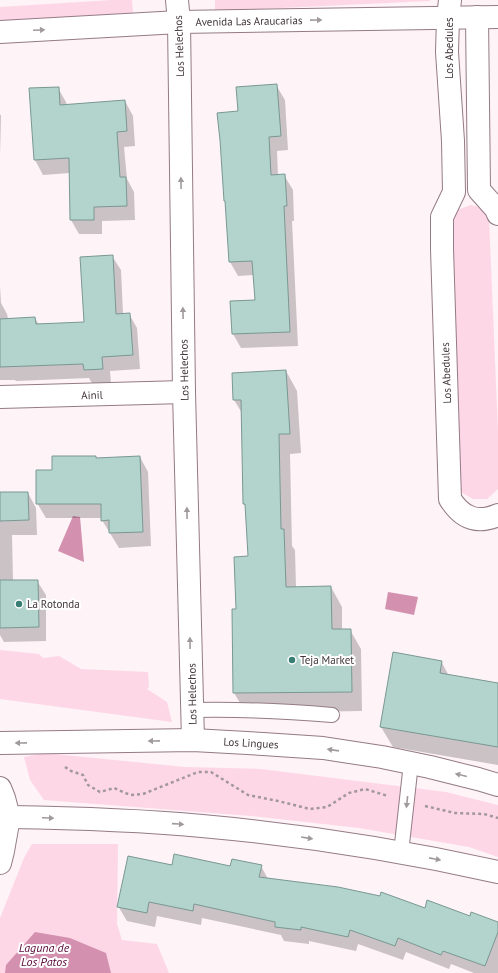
<svg xmlns="http://www.w3.org/2000/svg" width="498" height="973" font-family="'PT Sans',sans-serif">
	<rect width="100%" height="100%" fill="#fef3f7"/>
	<g fill="#fed7e7">
		<polygon points="112,0 132,0 133,13 0,22 0,7"/>
		<polygon points="215,0 430,0 430,1 215,11"/>
		<polygon points="471,205 483,208 489,218 498,432 498,489 487,499 473,499 459,491 448,217 457,210"/>
		<polygon points="0,650 39,654 43,658 59,656 81,669 148,672 149,687 147,689 167,702 172,722 0,699"/>
		<polygon points="44,753 185,767 261,769 446,792 498,805 498,857 469,847 359,828 251,816 44,800 30,780 24,757"/>
		<polygon points="32,844 118,844 117,924 122,940 157,944 169,973 0,973 0,918 24,858"/>
	</g>
	<g fill="#d491af">
		<polygon points="73,516 80,517 84,562 58,551"/>
		<polygon points="388,592 418,597 414,615 385,609"/>
		<polygon points="35,932 70,938 106,953 111,973 5,973 6,965"/>
	</g>
	<g fill="#0003">
		<polygon points="276,85 285,100 288,150 277,151 278,176 284,175 293,190 294,221 292,221 298,346 241,348 233,334 256,301 254,275 238,276 230,262 227,205 225,201 221,140 239,112"/>
		<polygon points="58,88 66,102 67,105 125,101 133,116 135,146 124,147 127,179 134,192 135,220 102,221 102,234 79,234 71,220 70,173 43,175 35,160 30,89"/>
		<polygon points="0,114 1,116 0,156"/>
		<polygon points="112,256 121,270 123,314 129,314 137,328 140,369 110,371 111,384 93,385 89,378 16,381 15,380 0,380 0,286 1,303 7,314 8,319 35,318 39,325 85,323"/>
		<polygon points="286,371 297,391 301,453 290,454 292,546 295,550 296,588 331,587 342,607 342,630 350,630 361,649 362,711 246,713 234,693 237,610 249,557 247,508 244,504 242,413 234,400"/>
		<polygon points="140,457 148,472 151,546 119,548 102,520 102,518 46,518 37,503 53,471 96,459"/>
		<polygon points="0,493 28,493 36,508 37,535 12,535 13,581 37,581 46,595 46,641 4,642 0,635"/>
		<polygon points="441,661 449,676 498,684 498,765 393,747 381,727"/>
		<polygon points="172,866 231,867 261,866 268,879 498,922 498,973 474,973 451,964 449,969 406,952 403,960 358,944 356,951 309,941 309,944 284,941 281,935 202,918 201,925 157,916 155,927 127,921 118,906"/>
	</g>
	<g fill="#b3d3cd" stroke="#799892">
		<polygon points="277,84 281,136 269,137 271,175 285,174 287,206 284,206 290,332 232,334 230,301 255,300 252,261 229,262 225,201 224,201 220,140 217,113 238,111 236,87"/>
		<polygon points="59,87 60,105 125,100 127,131 117,132 120,177 126,177 127,206 94,207 94,220 70,220 69,158 34,160 29,88"/>
		<polygon points="113,255 116,314 130,313 133,355 102,357 103,369 84,370 83,364 0,367 0,319 35,317 36,324 84,322 80,257"/>
		<polygon points="286,370 290,434 279,434 281,529 284,529 286,587 331,586 332,629 351,629 352,692 233,693 232,609 236,609 234,557 248,556 245,504 243,504 241,400 233,400 232,373"/>
		<polygon points="52,456 96,456 96,458 140,456 143,532 109,533 109,520 101,521 101,504 36,504 36,470 52,470"/>
		<polygon points="0,492 28,492 29,520 0,521"/>
		<polygon points="0,580 38,580 39,627 0,628"/>
		<polygon points="393,652 442,661 440,673 498,683 498,747 380,727"/>
		<polygon points="174,854 230,866 232,859 262,865 259,877 338,887 380,896 381,892 425,908 427,900 470,916 471,912 498,922 498,932 485,966 443,951 441,955 398,938 395,946 350,930 348,937 301,927 301,930 275,927 275,922 194,904 193,911 149,902 147,913 117,907 128,856 172,865"/>
	</g>
	<g fill="none" stroke-linecap="round" stroke-linejoin="round">
		<defs>
			<g id="service">
				<path d="M192 710C239 709 285 711 332 715"/>
				<polyline points="401,853 411,763"/>
			</g>
			<g id="minor">
				<polyline points="177,0 179,22 184,392 193,740"/>
				<path d="M450 0 448 18 447 52 453 141 454 192 442 217V249L450 499C462 518 477 524 498 515"/>
				<polyline points="477,17 479,190 496,209 498,214"/>
				<polyline points="0,32 179,22 498,17"/>
				<polyline points="0,397 184,392"/>
			</g>
			<g id="secondary">
				<polyline points="0,743 193,740 263,744 323,748 382,757 430,767 478,779 498,785"/>
				<path d="M9 817C74 818 138 820 202 826 302 835 400 850 498 872"/>
			</g>
			<polyline id="primary" points="0,788 4,798 9,817 3,851 0,863"/>
		</defs>
		<use href="#service" stroke="#947b85" stroke-width="16"/>
		<use href="#minor" stroke="#947b85" stroke-width="24"/>
		<use href="#secondary" stroke="#947b85" stroke-width="24"/>
		<use href="#primary" stroke="#947b85" stroke-width="24"/>
		<g stroke="#a2979b" stroke-width="2.5" stroke-dasharray="3 3" stroke-linecap="butt">
			<polyline points="65,767 71,771 83,775 88,785 100,792 114,788 130,795 143,794 198,772 211,772 248,795 278,801 310,809 327,807 349,793 365,789 388,796"/>
			<polyline points="425,806 455,813 484,814 498,818"/>
		</g>
		<use href="#service" stroke="#fff" stroke-width="14"/>
		<use href="#minor" stroke="#fff" stroke-width="22"/>
		<use href="#secondary" stroke="#fff" stroke-width="22"/>
		<use href="#primary" stroke="#fff" stroke-width="22"/>
	</g>
	<defs><path id="oneway-solid" d="M-6-.8H1V-3.2L6.5 0L1 3.2V.8H-6Z"/></defs>
	<g fill="#a09a9d">
		<use href="#oneway-solid" transform="translate(316 20) rotate(-1)"/>
		<use href="#oneway-solid" transform="translate(39 30) rotate(-3)"/>
		<use href="#oneway-solid" transform="translate(181 183) rotate(-91)"/>
		<use href="#oneway-solid" transform="translate(183 313) rotate(-91)"/>
		<use href="#oneway-solid" transform="translate(187 513) rotate(-91)"/>
		<use href="#oneway-solid" transform="translate(190 643) rotate(-91)"/>
		<use href="#oneway-solid" transform="translate(154 741) rotate(179)"/>
		<use href="#oneway-solid" transform="translate(21 743) rotate(179)"/>
		<use href="#oneway-solid" transform="translate(333 750) rotate(-172)"/>
		<use href="#oneway-solid" transform="translate(461 775) rotate(-166)"/>
		<use href="#oneway-solid" transform="translate(407 802) rotate(96)"/>
		<use href="#oneway-solid" transform="translate(48 818) rotate(2)"/>
		<use href="#oneway-solid" transform="translate(178 824) rotate(4)"/>
		<use href="#oneway-solid" transform="translate(307 838) rotate(9)"/>
		<use href="#oneway-solid" transform="translate(435 859) rotate(11)"/>
	</g>
	<g fill="#397e74" stroke="#fff" stroke-width="1.5">
		<circle cx="19" cy="604" r="4"/>
		<circle cx="292" cy="660" r="4"/>
	</g>
	<g text-anchor="middle" dominant-baseline="central" stroke-width="4" stroke-linejoin="round" paint-order="stroke">
		<g font-size="11" fill="#41363b" stroke="#fff">
			<text transform="translate(249 21) rotate(-1)">Avenida Las Araucarias</text>
			<text transform="translate(179 46) rotate(-92)">Los Helechos</text>
			<text transform="translate(449 48) rotate(-90)">Los Abedules</text>
			<text transform="translate(184 370) rotate(-91)">Los Helechos</text>
			<text transform="translate(446 373) rotate(-92)">Los Abedules</text>
			<text transform="translate(92 395) rotate(-2)">Ainil</text>
			<text transform="translate(192 694) rotate(-91)">Los Helechos</text>
			<text transform="translate(251 743) rotate(3)">Los Lingues</text>
		</g>
		<g font-size="11" fill="#41363b" stroke="#fff" text-anchor="start">
			<text x="27" y="604">La Rotonda</text>
			<text x="300" y="660">Teja Market</text>
		</g>
		<g font-size="12" font-style="italic" fill="#580737" stroke="#fff">
			<text x="44" y="947">Laguna de<tspan x="44" dy="14">Los Patos</tspan></text>
		</g>
	</g>
</svg>
